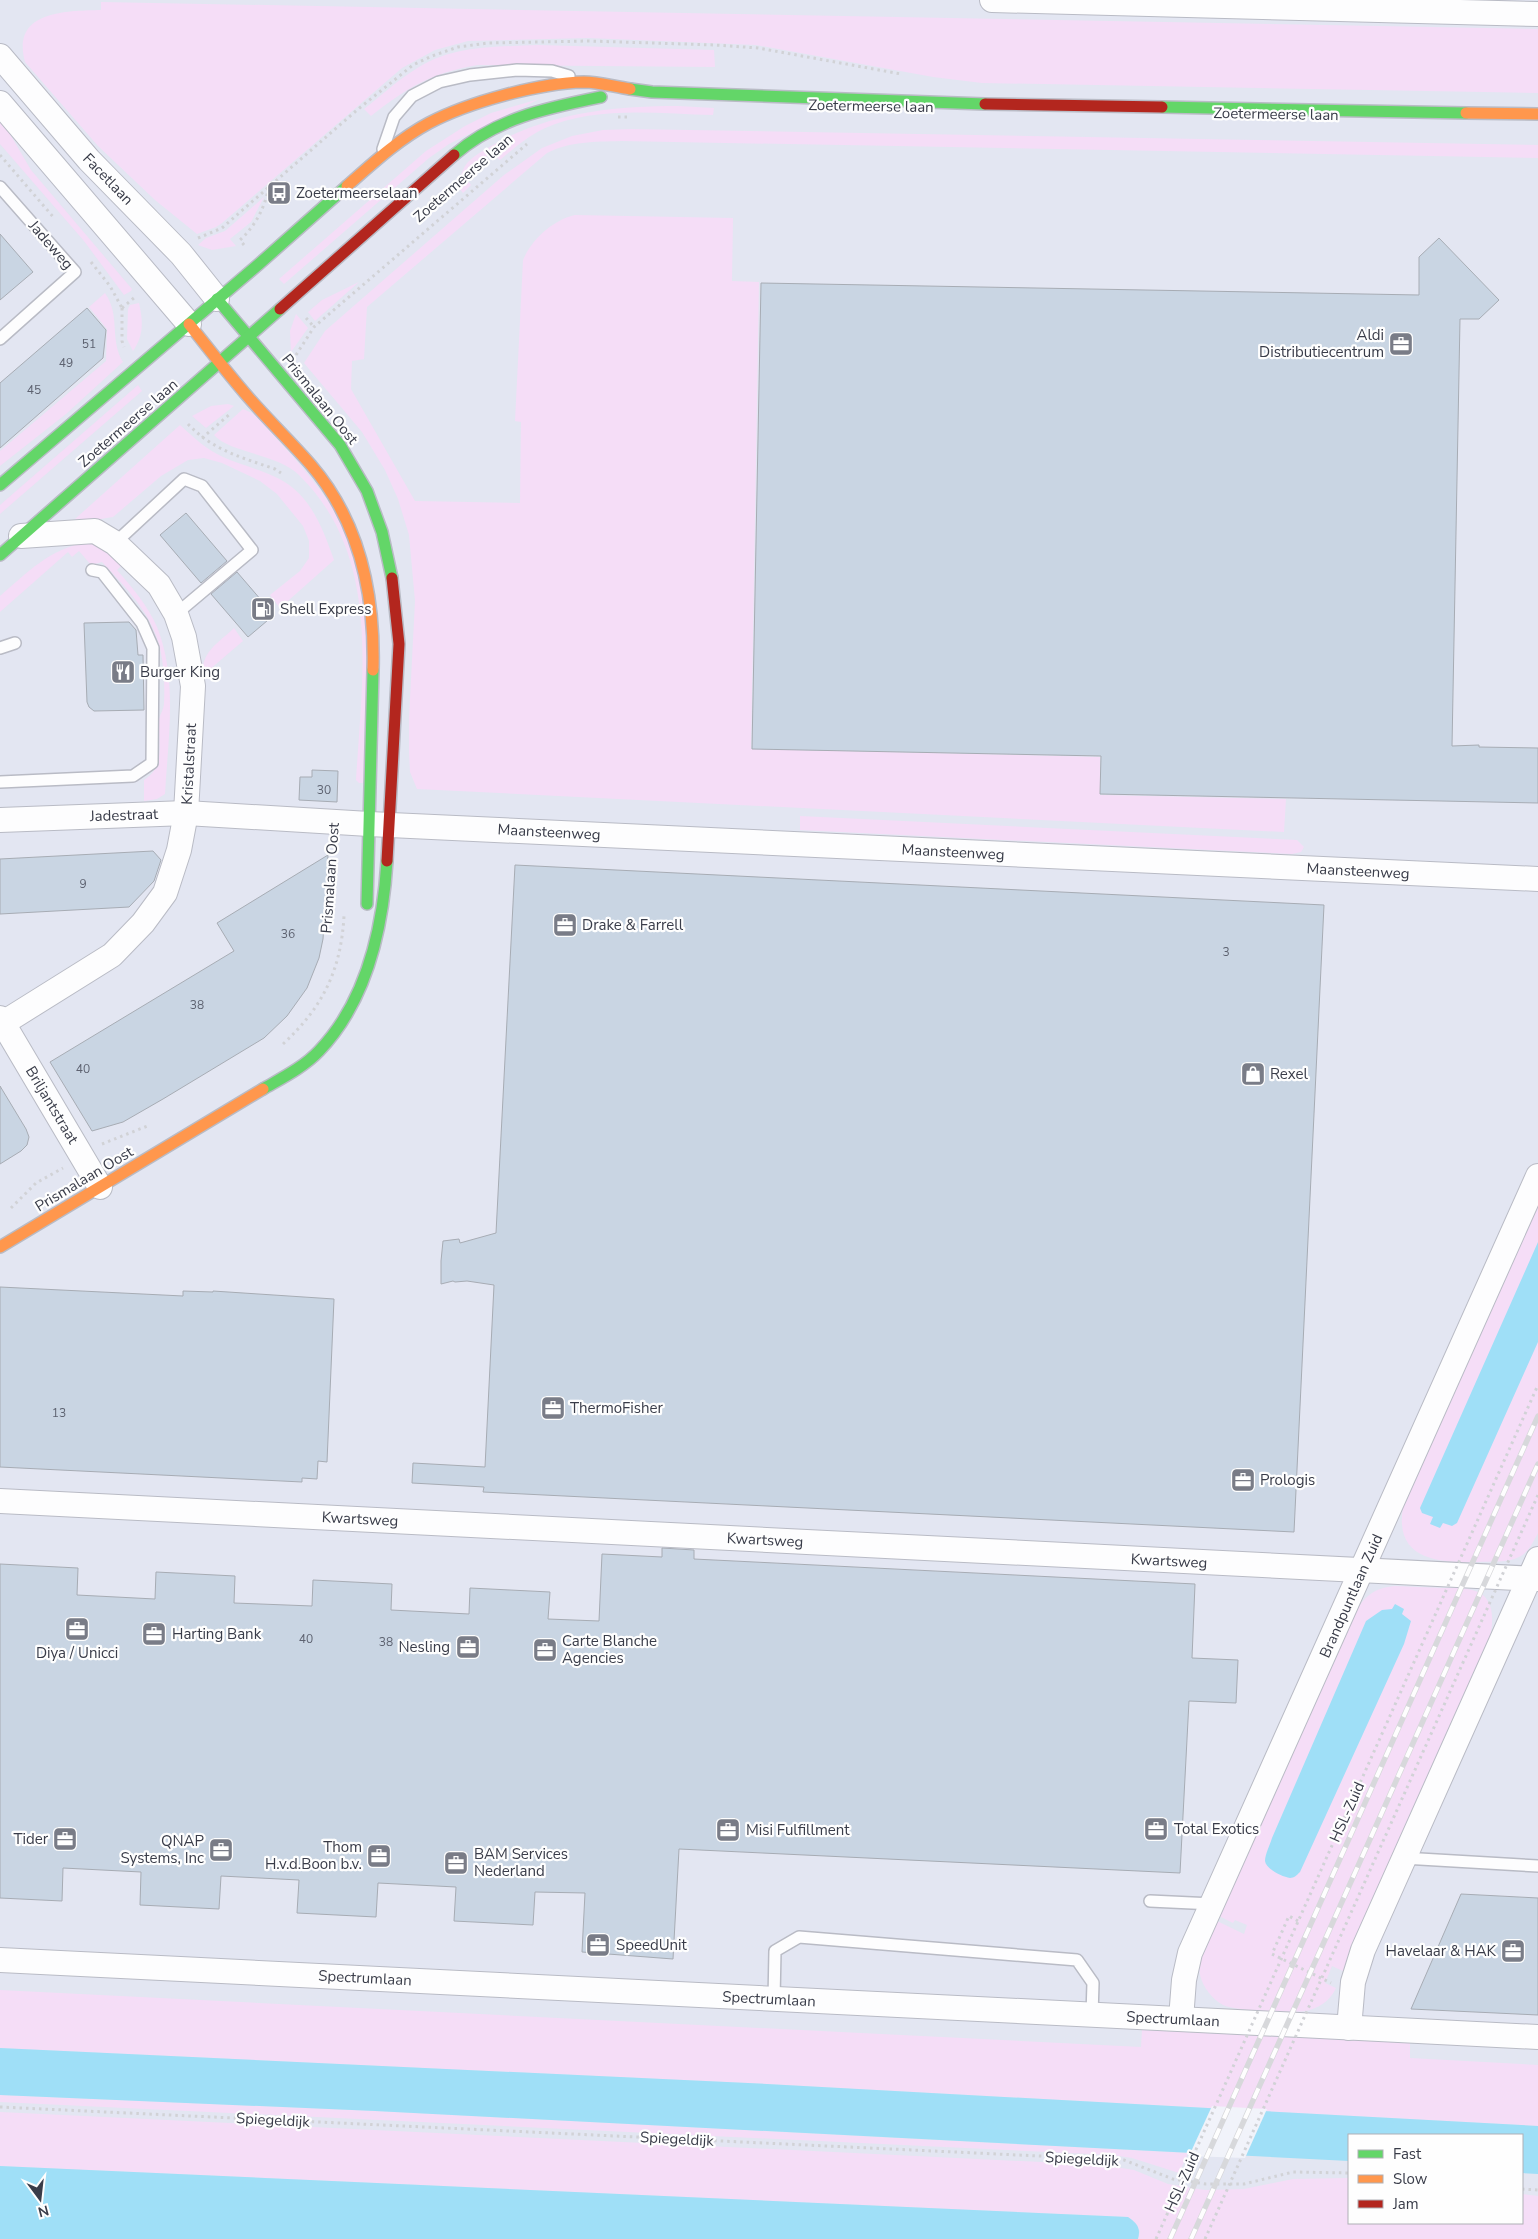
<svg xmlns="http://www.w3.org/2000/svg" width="1538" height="2239" font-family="'Nunito Sans',sans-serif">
	<rect width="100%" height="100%" fill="#f1f3fa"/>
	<path fill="#e3e6f2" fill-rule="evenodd" d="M0 0H1538V2239H0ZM1349 2135H1522V2223H1349Z"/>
	<g fill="#f5ddf7">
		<path d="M101 2 1538 29V93L982 83 933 77 756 45 588 38 468 41 435 50 402 68 222 223 216 227 197 234 155 200 98 146 25 62C11 11 65 11 101 10Z"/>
		<path d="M538 45 714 50 715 67 478 65C431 73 408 87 371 116L364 109C382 95 399 79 419 67 455 45 498 47 538 45Z"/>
		<polygon points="539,99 449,144 429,158 284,284 279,279 426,151 465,126 491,113"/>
		<path d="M678 106 714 108 713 115C658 114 595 105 543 129 527 137 513 149 500 160L491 152 464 176 471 185 463 193 457 186C460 178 463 167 468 162 477 153 490 147 500 141 555 112 617 106 678 106Z"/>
		<polygon points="0,117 31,170 132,289 131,291 124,295 84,241 0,144"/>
		<path d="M631 129 1538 145V158L621 141C594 142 571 141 547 153L367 307 364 359 352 361 351 389 415 501 520 503 521 422 515 421 523 260C532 239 553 220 575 215L733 218 732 281 759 282 751 749 1100 757V795L1286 799 1284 832 417 789 410 772 409 752V718L415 601 409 535 398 499 385 470 362 432 304 363 325 331 504 175 542 148 572 136 603 130Z"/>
		<polygon points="264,197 251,222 230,239 236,246 212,250 198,245 206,238 225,231"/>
		<polygon points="359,282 315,321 308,312 322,300"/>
		<path d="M105 293C121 316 109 339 123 362L66 414 0 466V451L106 361 107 329 89 307Z"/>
		<path d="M139 303C143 321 144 335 133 351L127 339 128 309 130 305Z"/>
		<polygon points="296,314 308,328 291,352 290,331"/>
		<polygon points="138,385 142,391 0,514 0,505"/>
		<polygon points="228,404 234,406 206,428 192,416 211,406"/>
		<path d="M243 409 252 413 262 422C290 454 321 485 342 524 383 600 370 688 366 771L363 783H359L356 780C362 676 382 556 299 475 278 454 230 453 214 435Z"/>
		<path d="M180 425C193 437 207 450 223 457 247 468 272 471 293 488 315 506 325 535 334 560L280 608 270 595 300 571 309 558V541L303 526 277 494 260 481 222 463 204 458 188 460 161 476 113 517 88 521 75 519Z"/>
		<path d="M88 542 99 546 123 564 117 570C132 587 148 606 157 627 178 679 168 739 165 794L157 799 144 801V780C166 766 158 743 159 721 159 715 164 710 164 703 167 633 148 611 102 562L91 565 79 551 72 557 68 552 0 612V596C28 572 49 549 88 542Z"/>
		<path d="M234 628 243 641 202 676C202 651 217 644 234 628Z"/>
		<polygon points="800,816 1297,840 1304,847 1301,852 1292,854 800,830"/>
		<path d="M1538 1202V1533C1533 1542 1529 1552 1519 1557 1507 1563 1491 1561 1477 1562 1439 1563 1394 1560 1403 1508Z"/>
		<path d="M1395 1586C1411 1587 1427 1587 1443 1588 1453 1588 1468 1587 1478 1592 1497 1601 1493 1628 1488 1645L1343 1971 1332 1966 1325 1983 1336 1988C1331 1999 1322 2006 1310 2010 1297 2014 1235 2011 1223 2005 1212 1999 1203 1987 1200 1975 1197 1957 1210 1937 1217 1921L1244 1934 1247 1925 1235 1920 1233 1923 1219 1916 1354 1615C1364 1596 1374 1588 1395 1586Z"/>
		<polygon points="0,1990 1141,2047 1142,2030 1410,2043 1410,2058 1538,2065 1538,2126 767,2084 0,2048"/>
		<polygon points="0,2095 375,2111 1188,2153 1179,2173 1132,2158 1112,2155 0,2102"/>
		<polygon points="0,2112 1103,2165 1134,2170 1168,2184 1205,2190 1244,2189 1293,2179 1349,2178 1349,2223 1522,2223 1522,2194 1538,2196 1538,2239 1138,2239 1140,2231 1128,2217 0,2166"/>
	</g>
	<g fill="#9fdff7">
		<polygon points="1538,1242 1538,1342 1457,1523 1452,1526 1443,1523 1440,1528 1430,1524 1433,1517 1422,1513 1420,1508"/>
		<path d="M1395 1604 1404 1609 1402 1614 1411 1621 1404 1644 1300 1872C1297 1875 1294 1878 1290 1878 1282 1877 1266 1869 1265 1861 1265 1854 1270 1845 1272 1838L1366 1621 1382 1610 1392 1609Z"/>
		<polygon points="0,2048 767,2084 1538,2126 1538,2174 1522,2173 1522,2135 1349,2135 1349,2161 375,2111 0,2095"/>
		<path d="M0 2166 1128 2217C1137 2223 1141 2228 1138 2239H0Z"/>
	</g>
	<polygon fill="#f1f3fa" points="1212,2106 1267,2109 1245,2158 1189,2156"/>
	<g fill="#c9d5e3" stroke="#a7acb4">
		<polygon points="0,234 33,272 0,300"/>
		<polygon points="1439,238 1499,300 1479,319 1460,319 1452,746 1479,745 1479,747 1538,748 1538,803 1100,794 1101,756 752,749 761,283 1419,295 1419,257"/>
		<polygon points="87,308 106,330 103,358 0,448 0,383"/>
		<polygon points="186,513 227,561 201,583 160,535"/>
		<polygon points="237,572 274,615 248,637 211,594"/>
		<polygon points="129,622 136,630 138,655 143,655 144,710 94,711 89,707 87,702 84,623"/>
		<polygon points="312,770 338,771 337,802 299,800 300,777 312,777"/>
		<polygon points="153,851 161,860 154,881 129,907 0,914 0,859"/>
		<polygon points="328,855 323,939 319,958 307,988 287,1016 264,1038 163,1099 123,1122 92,1131 50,1062 234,951 217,923"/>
		<polygon points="515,865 1324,905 1294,1532 483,1492 484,1487 412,1483 413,1463 485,1467 494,1285 467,1281 455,1282 453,1281 441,1284 441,1261 443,1241 459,1239 460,1243 496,1233"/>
		<polygon points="0,1086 26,1129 29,1137 27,1145 21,1151 0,1164"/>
		<polygon points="0,1287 183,1296 183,1291 213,1292 213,1291 334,1299 327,1462 318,1461 317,1479 302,1478 302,1482 0,1467"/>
		<polygon points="662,1548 694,1550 694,1559 1195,1584 1192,1658 1238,1660 1236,1703 1189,1701 1180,1873 679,1849 673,1959 582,1952 585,1893 535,1892 533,1925 454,1921 456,1887 378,1883 376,1917 297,1913 299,1880 221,1876 219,1909 140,1905 141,1872 63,1868 62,1901 0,1898 0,1564 78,1568 77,1595 155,1599 156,1572 235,1576 234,1603 312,1606 313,1580 392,1584 391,1610 469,1614 470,1588 550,1592 548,1619 599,1621 602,1554 662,1557"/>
		<polygon points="1461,1894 1538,1898 1538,2015 1411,2009"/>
	</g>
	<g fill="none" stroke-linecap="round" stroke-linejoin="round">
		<defs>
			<g id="lane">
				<polyline points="383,149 394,117 412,96 439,82 470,75 517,70 552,71 569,76"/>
				<polyline points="0,187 75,272 0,339"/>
				<polyline points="115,543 184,479 202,486 252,550 176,614"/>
				<polyline points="0,648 15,643"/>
				<polyline points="0,782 133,776 152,763 153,648 142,623 102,572 92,570"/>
				<polyline points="1403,1858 1538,1866"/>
				<polyline points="1150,1901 1213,1904"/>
				<polyline points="774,1999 775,1951 799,1937 1077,1960 1093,1983 1092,2015"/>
			</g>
			<g id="street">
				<polyline points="992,0 1538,14"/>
				<polyline points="0,56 89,160 181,254 217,299"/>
				<polyline points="0,103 189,324"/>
				<polyline points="0,820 186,813 369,824 1538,879"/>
				<polyline points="0,1018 100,1187"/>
				<polyline points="0,1025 112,955 143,923 165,893 179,850 186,813 193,686 184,637 176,614 159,585 115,543 95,531 21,536"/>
				<polyline points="0,1501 1538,1579"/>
				<polyline points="0,1960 1538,2037"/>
				<polyline points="1181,2019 1184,1980 1190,1953 1538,1176"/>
				<polyline points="1349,2028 1353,1982 1363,1950 1538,1559"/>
			</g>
			<g id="fast">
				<polyline points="630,89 652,92 985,104"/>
				<polyline points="1162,107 1466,113"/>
				<path d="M454 155C497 118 547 108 601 97"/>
				<polyline points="217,299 340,445 367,491 382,532 392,578"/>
				<polyline points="0,485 259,264 347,186"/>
				<polyline points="0,555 280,309"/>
				<polyline points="367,904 373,670"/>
				<path d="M263 1089C282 1078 304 1067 319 1051 367 1001 383 927 387 861"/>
			</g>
			<g id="slow">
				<polyline points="1466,113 1538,114"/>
				<path d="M347 186C373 163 399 139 429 123 469 102 539 83 584 82 599 82 615 87 630 89"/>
				<path d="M189 324C209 349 228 374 249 398 269 421 291 442 311 465 360 522 375 597 373 670"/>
				<polyline points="0,1247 263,1089"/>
			</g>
			<g id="jam">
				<polyline points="985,104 1162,107"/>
				<polyline points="280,309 454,155"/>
				<polyline points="387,861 399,644 392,578"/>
			</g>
		</defs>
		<use href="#lane" stroke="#b9bbc5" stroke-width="14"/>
		<use href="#street" stroke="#b9bbc5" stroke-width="26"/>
		<use href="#fast" stroke="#b9bbc5" stroke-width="14"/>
		<use href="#slow" stroke="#b9bbc5" stroke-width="14"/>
		<use href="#jam" stroke="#b9bbc5" stroke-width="14"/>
		<g stroke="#d1d2d6" stroke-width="3" stroke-dasharray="2.5 4" stroke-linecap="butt">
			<polyline points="618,117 631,117"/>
			<polyline points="0,155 55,219"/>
			<polyline points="198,238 222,228 357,110 413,65 432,56 458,47 488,43 589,41 715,45 758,48 901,74"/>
			<path d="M244 245 240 240C256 225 264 209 269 187"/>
			<polyline points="91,262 110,286 122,308"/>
			<polyline points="122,308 135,297"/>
			<polyline points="122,308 122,341 124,347"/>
			<polyline points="306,318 314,327"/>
			<polyline points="296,355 314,327 527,144"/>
			<path d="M188 424C212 450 243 458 275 469L281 473"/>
			<polyline points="202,438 230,414"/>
			<path d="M283 1044C323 1007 341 970 344 916"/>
			<polyline points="102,1144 150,1125"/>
			<polyline points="11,1208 36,1183 63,1168"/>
			<polyline points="1298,1921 1289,1916 1272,1954 1331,1983"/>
			<polyline points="0,2107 1124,2160 1173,2179 1206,2184 1244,2184 1293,2172 1349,2173"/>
			<polyline points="1522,2189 1538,2190"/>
		</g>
		<use href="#lane" stroke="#fdfdfe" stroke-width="11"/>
		<use href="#street" stroke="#fdfdfe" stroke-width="24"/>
		<use href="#fast" stroke="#63d668" stroke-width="11"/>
		<use href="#slow" stroke="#ff974d" stroke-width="11"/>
		<use href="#jam" stroke="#b3261e" stroke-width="11"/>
		<defs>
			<g id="rail">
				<polyline points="1170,2239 1538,1416"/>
				<polyline points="1191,2239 1538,1464"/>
			</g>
		</defs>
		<use href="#rail" stroke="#d7d8db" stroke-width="5.5"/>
		<use href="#rail" stroke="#fefefe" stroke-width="4" stroke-dasharray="11" stroke-linecap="butt"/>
		<g stroke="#d1d2d6" stroke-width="3" stroke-dasharray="2.5 4" stroke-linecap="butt">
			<polyline points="1156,2239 1538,1385"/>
			<polyline points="1205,2239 1538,1495"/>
		</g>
	</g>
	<defs>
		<symbol id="bus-square" viewBox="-11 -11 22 22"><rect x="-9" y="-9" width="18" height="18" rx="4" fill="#797c87" stroke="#fefefe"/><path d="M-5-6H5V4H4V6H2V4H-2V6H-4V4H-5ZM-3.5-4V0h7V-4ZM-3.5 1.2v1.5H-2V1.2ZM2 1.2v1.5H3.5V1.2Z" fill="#fff"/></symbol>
		<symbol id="office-square" viewBox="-11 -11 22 22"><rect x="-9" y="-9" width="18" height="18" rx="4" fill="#797c87" stroke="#fefefe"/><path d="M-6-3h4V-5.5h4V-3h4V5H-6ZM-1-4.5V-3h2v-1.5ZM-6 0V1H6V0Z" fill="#fff"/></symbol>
		<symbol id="fuel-square" viewBox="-11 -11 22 22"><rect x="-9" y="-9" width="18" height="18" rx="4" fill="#797c87" stroke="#fefefe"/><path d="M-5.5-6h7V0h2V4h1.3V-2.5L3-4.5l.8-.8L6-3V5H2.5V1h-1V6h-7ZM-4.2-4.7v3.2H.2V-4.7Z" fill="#fff"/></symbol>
		<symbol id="restaurant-square" viewBox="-11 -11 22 22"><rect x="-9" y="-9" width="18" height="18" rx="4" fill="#797c87" stroke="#fefefe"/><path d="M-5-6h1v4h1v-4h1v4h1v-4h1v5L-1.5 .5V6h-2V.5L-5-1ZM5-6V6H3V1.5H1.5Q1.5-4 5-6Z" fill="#fff"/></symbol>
		<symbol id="shop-square" viewBox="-11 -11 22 22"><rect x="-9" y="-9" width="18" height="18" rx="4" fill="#797c87" stroke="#fefefe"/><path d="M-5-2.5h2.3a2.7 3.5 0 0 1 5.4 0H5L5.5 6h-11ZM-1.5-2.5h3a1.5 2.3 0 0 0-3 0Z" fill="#fff"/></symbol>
	</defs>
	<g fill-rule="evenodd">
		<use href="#bus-square" x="265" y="179" width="28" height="28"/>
		<use href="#office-square" x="1387" y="330" width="28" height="28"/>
		<use href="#fuel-square" x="249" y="595" width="28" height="28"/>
		<use href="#restaurant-square" x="109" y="658" width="28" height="28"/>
		<use href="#office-square" x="551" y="911" width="28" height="28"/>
		<use href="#shop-square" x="1239" y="1060" width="28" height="28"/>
		<use href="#office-square" x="539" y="1394" width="28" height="28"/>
		<use href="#office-square" x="1229" y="1466" width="28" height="28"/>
		<use href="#office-square" x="63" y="1615" width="28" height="28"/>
		<use href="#office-square" x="140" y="1620" width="28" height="28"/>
		<use href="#office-square" x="454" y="1633" width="28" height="28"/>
		<use href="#office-square" x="531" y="1636" width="28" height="28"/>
		<use href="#office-square" x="1142" y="1815" width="28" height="28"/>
		<use href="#office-square" x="714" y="1816" width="28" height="28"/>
		<use href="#office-square" x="51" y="1825" width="28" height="28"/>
		<use href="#office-square" x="207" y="1836" width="28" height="28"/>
		<use href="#office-square" x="365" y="1842" width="28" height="28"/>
		<use href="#office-square" x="442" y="1849" width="28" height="28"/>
		<use href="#office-square" x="584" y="1931" width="28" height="28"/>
		<use href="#office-square" x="1499" y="1937" width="28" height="28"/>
	</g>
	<g text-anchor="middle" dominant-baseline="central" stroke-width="4.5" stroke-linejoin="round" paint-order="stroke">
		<g font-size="12" fill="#5d6270">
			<text x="89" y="344">51</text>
			<text x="66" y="363">49</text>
			<text x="34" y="390">45</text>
			<text x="324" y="790">30</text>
			<text x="83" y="884">9</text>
			<text x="288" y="934">36</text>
			<text x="1226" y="952">3</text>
			<text x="197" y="1005">38</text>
			<text x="83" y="1069">40</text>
			<text x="59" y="1413">13</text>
			<text x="306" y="1639">40</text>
			<text x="386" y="1642">38</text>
		</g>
		<g font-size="15" fill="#393c49" stroke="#fefefe">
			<text transform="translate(871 106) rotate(1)">Zoetermeerse laan</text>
			<text transform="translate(1276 114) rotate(1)">Zoetermeerse laan</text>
			<text transform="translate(463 178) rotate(-41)">Zoetermeerse laan</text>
			<text transform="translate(108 179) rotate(46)">Facetlaan</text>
			<text transform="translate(51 245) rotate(49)">Jadeweg</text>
			<text transform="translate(320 399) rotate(51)">Prismalaan Oost</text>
			<text transform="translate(128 423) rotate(-41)">Zoetermeerse laan</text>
			<text transform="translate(189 764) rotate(-87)">Kristalstraat</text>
			<text transform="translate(124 815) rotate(-2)">Jadestraat</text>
			<text transform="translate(549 832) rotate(3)">Maansteenweg</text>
			<text transform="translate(953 852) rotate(3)">Maansteenweg</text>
			<text transform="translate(1358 871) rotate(3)">Maansteenweg</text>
			<text transform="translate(330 878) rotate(-86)">Prismalaan Oost</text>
			<text transform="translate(52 1105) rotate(59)">Briljantstraat</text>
			<text transform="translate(84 1179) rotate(-31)">Prismalaan Oost</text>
			<text transform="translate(360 1519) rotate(3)">Kwartsweg</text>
			<text transform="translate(765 1540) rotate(3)">Kwartsweg</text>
			<text transform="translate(1169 1561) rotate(3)">Kwartsweg</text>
			<text transform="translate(1351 1596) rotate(-66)">Brandpuntlaan Zuid</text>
			<text transform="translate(1347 1812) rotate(-66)">HSL-Zuid</text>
			<text transform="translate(365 1978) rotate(3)">Spectrumlaan</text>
			<text transform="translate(769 1999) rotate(3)">Spectrumlaan</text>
			<text transform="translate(1173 2019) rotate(3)">Spectrumlaan</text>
			<text transform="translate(273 2120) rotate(3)">Spiegeldijk</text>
			<text transform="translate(677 2139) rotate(3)">Spiegeldijk</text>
			<text transform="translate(1082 2159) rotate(3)">Spiegeldijk</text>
			<text transform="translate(1182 2182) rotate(-66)">HSL-Zuid</text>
		</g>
		<g font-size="15" fill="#393c49" stroke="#fefefe" text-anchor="start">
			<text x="296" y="193">Zoetermeerselaan</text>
			<text x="1384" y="335" text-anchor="end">Aldi<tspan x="1384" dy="17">Distributiecentrum</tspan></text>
			<text x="280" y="609">Shell Express</text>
			<text x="140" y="672">Burger King</text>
			<text x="582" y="925">Drake &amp; Farrell</text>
			<text x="1270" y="1074">Rexel</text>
			<text x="570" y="1408">ThermoFisher</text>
			<text x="1260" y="1480">Prologis</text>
			<text x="172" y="1634">Harting Bank</text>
			<text x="562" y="1641">Carte Blanche<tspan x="562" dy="17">Agencies</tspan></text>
			<text x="450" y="1647" text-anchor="end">Nesling</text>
			<text x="77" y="1653" text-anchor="middle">Diya / Unicci</text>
			<text x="1174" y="1829">Total Exotics</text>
			<text x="746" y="1830">Misi Fulfillment</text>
			<text x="48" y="1839" text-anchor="end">Tider</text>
			<text x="204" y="1841" text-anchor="end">QNAP<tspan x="204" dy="17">Systems, Inc</tspan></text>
			<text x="362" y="1847" text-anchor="end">Thom<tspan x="362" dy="17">H.v.d.Boon b.v.</tspan></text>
			<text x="474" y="1854">BAM Services<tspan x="474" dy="17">Nederland</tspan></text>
			<text x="616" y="1945">SpeedUnit</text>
			<text x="1496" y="1951" text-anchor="end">Havelaar &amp; HAK</text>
		</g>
	</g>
	<rect x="1348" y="2134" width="175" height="90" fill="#fefefe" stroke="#afb0b6"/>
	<rect x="1358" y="2150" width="25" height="8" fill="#63d668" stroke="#afb0b6"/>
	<text x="1393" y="2159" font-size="15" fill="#393c49">Fast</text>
	<rect x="1358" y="2175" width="25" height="8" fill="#ff974d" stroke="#afb0b6"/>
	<text x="1393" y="2184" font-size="15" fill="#393c49">Slow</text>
	<rect x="1358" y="2200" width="25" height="8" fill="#b3261e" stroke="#afb0b6"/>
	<text x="1393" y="2209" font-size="15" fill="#393c49">Jam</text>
	<g transform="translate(40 2199) rotate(165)" stroke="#fefefe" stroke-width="4" paint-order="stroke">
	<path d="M0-4L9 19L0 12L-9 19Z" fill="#393c49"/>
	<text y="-8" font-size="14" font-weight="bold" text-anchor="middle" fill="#393c49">N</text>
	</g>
</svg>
